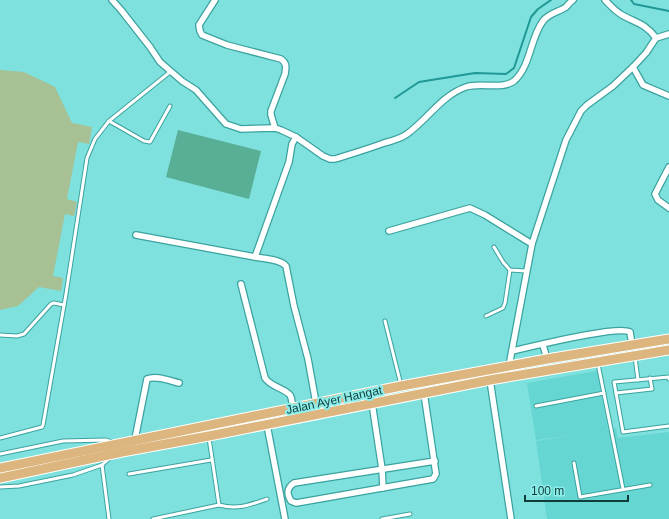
<svg xmlns="http://www.w3.org/2000/svg" width="669" height="519" font-family="Arial,sans-serif">
	<rect width="100%" height="100%" fill="#7ee1dd"/>
	<polygon fill="#66d6d2" points="597,371 608,429 616,428 618,438 669,432 669,519 547,519 536,441 578,434 536,440 527,383"/>
	<polygon fill="#a7c094" points="0,70 24,72 55,87 72,123 92,127 89,144 78,142 67,199 77,202 74,216 65,214 53,276 63,278 61,291 39,287 18,306 0,310"/>
	<g fill="none" stroke-linecap="round" stroke-linejoin="round">
		<g stroke="#209895" stroke-width="2">
			<polyline points="631,0 634,4 669,11"/>
			<polyline points="395,98 419,82 475,73 506,74 514,68 531,17 538,9 551,0"/>
		</g>
	</g>
	<polygon fill="#58af96" points="178,130 261,151 249,199 166,177"/>
	<g fill="none" stroke-linecap="round" stroke-linejoin="round">
		<defs>
			<g id="lane">
				<polyline points="109,121 144,141 150,142 170,106"/>
				<polyline points="494,247 503,262 510,270 526,271"/>
				<polyline points="486,316 503,308 505,303 510,270"/>
				<polyline points="385,321 401,385"/>
				<polyline points="0,335 17,336 24,334 51,304 54,303 64,305"/>
				<polyline points="635,357 638,380"/>
				<polyline points="598,364 623,489"/>
				<polyline points="669,379 669,377 614,382 623,432 669,426"/>
				<polyline points="616,393 652,389 650,378"/>
				<polyline points="536,406 604,393"/>
				<polyline points="0,438 42,427 43,425 66,294 87,158 95,139 109,121 170,72"/>
				<polyline points="0,454 63,441 106,440 112,442"/>
				<polyline points="574,463 580,497 650,485"/>
				<polyline points="102,465 109,519"/>
				<polyline points="129,474 211,460"/>
				<polyline points="0,487 19,486 73,475 102,465 111,457"/>
				<path d="M219 505C237 510 250 505 267 499"/>
				<polyline points="153,519 219,505 209,438"/>
				<polyline points="382,519 410,514"/>
			</g>
			<g id="street">
				<path d="M112 0 121 10 150 47 160 62 182 81 196 90 226 124 241 129 275 128 281 130 296 137 323 156 330 159H335C351 154 368 149 384 143 392 141 400 139 407 134 427 120 442 95 466 87 480 82 503 90 514 81 531 66 530 38 543 21 549 13 559 12 566 7 568 5 570 2 573 0"/>
				<path d="M215 0 199 25 200 31 202 35 227 45 281 59C287 63 286 68 285 74L271 111V115L275 128"/>
				<path d="M605 0C610 5 615 11 622 15 636 23 645 23 656 38"/>
				<polyline points="633,67 643,85 669,96"/>
				<path d="M296 137 292 144 289 162 255 257C264 259 280 259 286 266L294 306 308 359 316 403"/>
				<polyline points="669,167 655,194 658,200 669,208"/>
				<polyline points="389,231 470,208 485,215 532,244"/>
				<polyline points="136,235 255,257"/>
				<path d="M241 284 265 378C271 387 284 388 290 395 292 398 292 404 293 408"/>
				<polyline points="543,345 547,359"/>
				<path d="M512 351C531 347 617 325 630 332L632 345"/>
				<polyline points="509,366 532,244 566,140 581,111 587,105 613,86 633,67 646,53 656,38 669,34"/>
				<polyline points="490,380 511,519"/>
				<path d="M424 393 436 474 433 479 302 502 296 503 291 501C286 493 287 488 294 483L435 461"/>
				<polyline points="372,403 382,469 383,488"/>
				<polyline points="267,425 285,519"/>
				<path d="M135 439 147 379C156 375 170 381 179 383"/>
			</g>
			<g id="primary">
				<polyline points="0,468 401,386 547,359 669,339"/>
				<polyline points="0,478 122,452 209,436 490,380 669,350"/>
			</g>
		</defs>
		<use href="#lane" stroke="#3ba39f" stroke-width="5"/>
		<use href="#street" stroke="#3ba39f" stroke-width="8"/>
		<use href="#primary" stroke="#fff" stroke-width="11"/>
		<use href="#lane" stroke="#fff" stroke-width="3"/>
		<use href="#street" stroke="#fff" stroke-width="5.5"/>
		<use href="#primary" stroke="#dcb67e" stroke-width="9"/>
	</g>
	<g text-anchor="middle" dominant-baseline="central" stroke-width="4" stroke-linejoin="round" paint-order="stroke">
		<g font-size="12" fill="#103c3a" stroke="#8ceeea">
			<text transform="translate(334 400) rotate(-12)">Jalan Ayer Hangat</text>
		</g>
	</g>
	<path d="M525 495v6h103v-6" fill="none" stroke="#103c3a" stroke-width="2"/>
	<text x="531" y="495" font-size="12" fill="#103c3a" stroke="#8ceeea" stroke-width="3" paint-order="stroke">100 m</text>
</svg>
